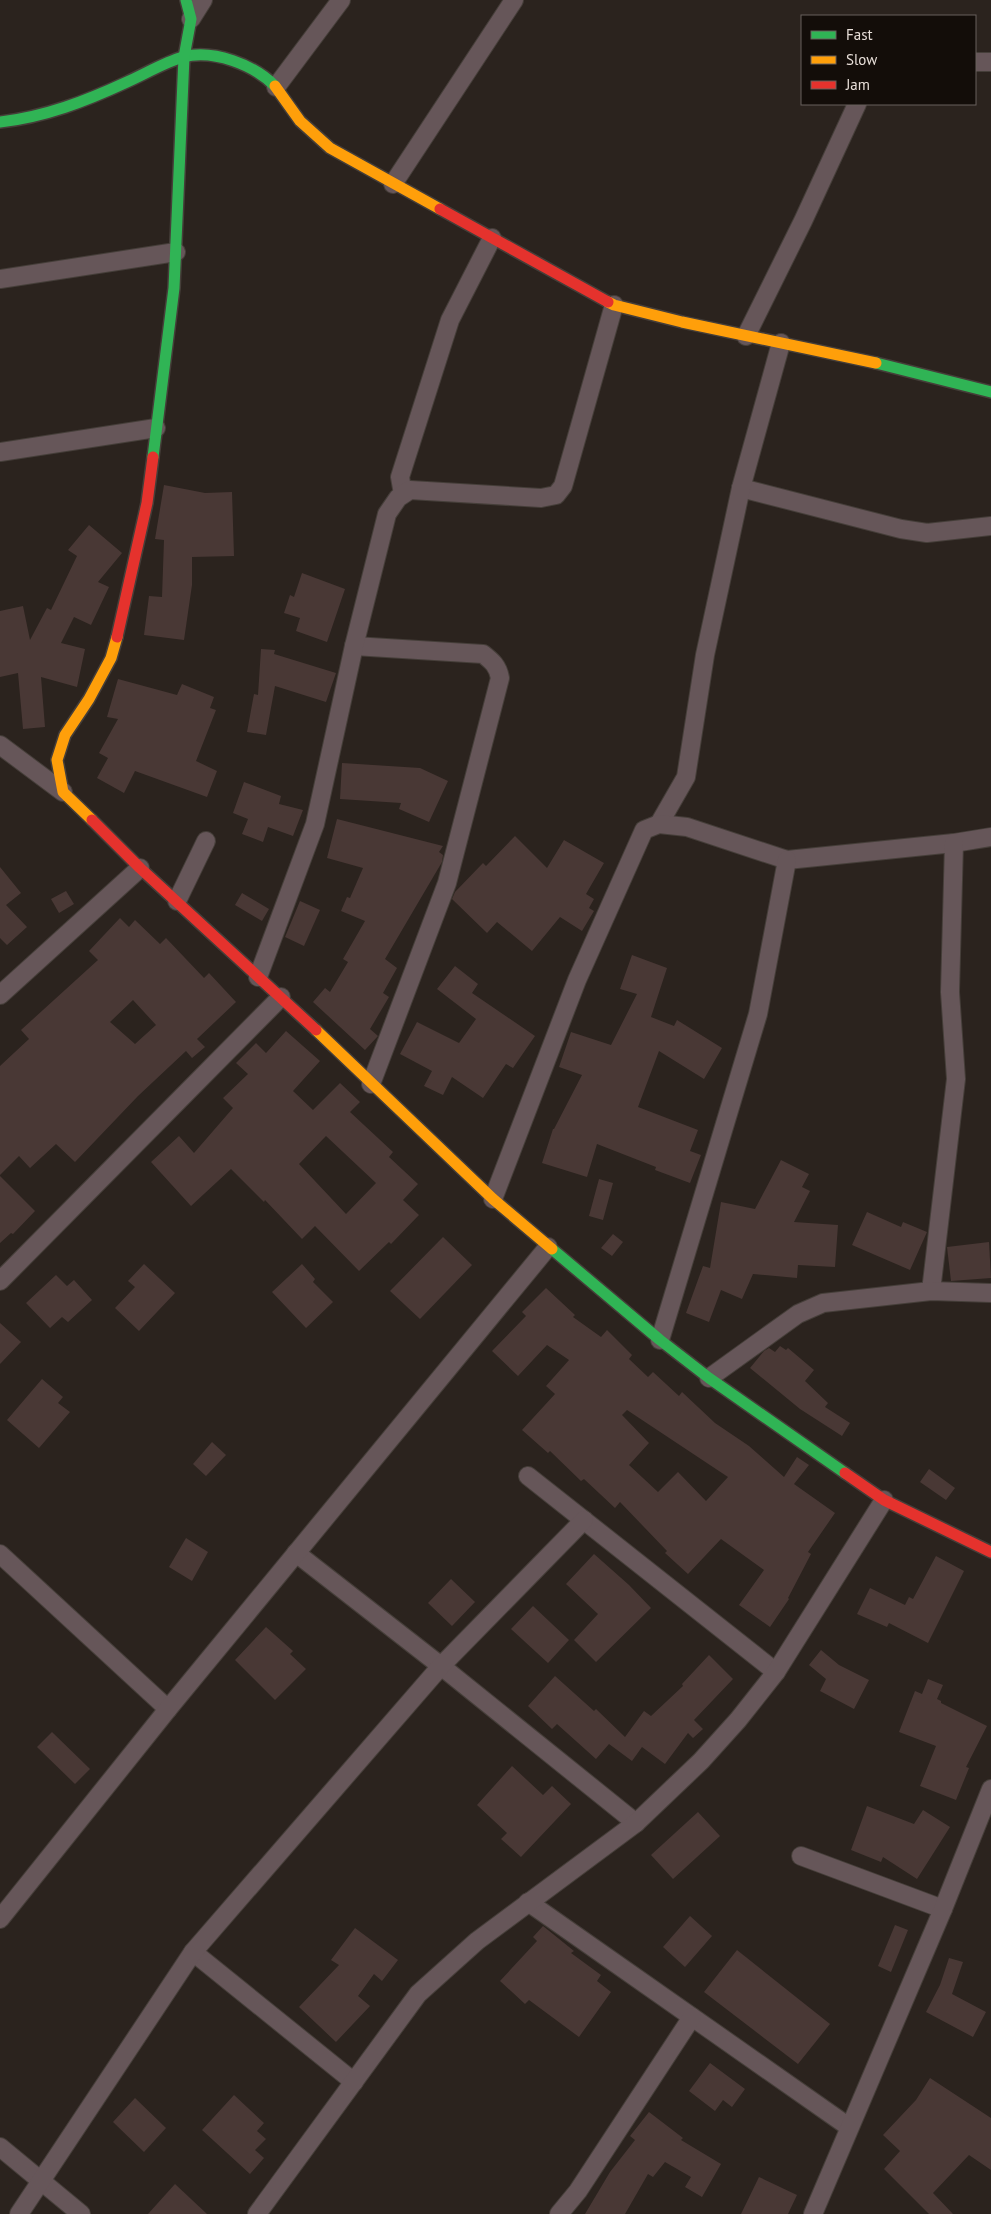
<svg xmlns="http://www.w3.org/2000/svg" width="991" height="2214" font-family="'PT Sans',sans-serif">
	<rect width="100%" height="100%" fill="#2b231e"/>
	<g fill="#493835" fill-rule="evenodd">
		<polygon points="164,485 205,493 232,492 234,556 192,557 192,585 184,640 144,635 149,596 162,597 164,540 155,539"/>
		<polygon points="89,525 122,553 98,582 109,587 91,625 74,617 61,643 85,649 77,687 41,677 45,727 23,729 18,673 0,677 0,611 23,606 30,640 47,608 51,610 77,556 68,550"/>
		<polygon points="302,573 345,589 327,642 296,631 300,618 284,613 290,595 294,597"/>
		<polygon points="261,649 275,650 274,654 336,673 326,702 275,686 266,735 247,732 254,694 258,695"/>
		<polygon points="118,679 177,695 182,684 214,697 210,708 216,710 196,761 217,771 207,797 135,771 124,793 97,778 108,758 99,753 118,719 107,717"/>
		<polygon points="342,763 420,768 448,781 429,822 399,809 401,803 340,799"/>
		<polygon points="244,782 281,796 279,804 303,810 293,836 268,827 263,842 242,834 248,819 233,813"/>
		<polygon points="337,819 443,846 439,852 443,855 442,862 385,959 397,968 383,993 389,997 370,1029 378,1036 365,1050 313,1002 325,988 330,992 348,962 343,959 365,921 341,911 347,897 350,898 363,868 327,858"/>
		<polygon points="515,836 547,868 564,840 604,863 586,894 594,899 589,908 594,911 582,931 560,917 532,951 497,922 487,933 452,899 455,892 483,863 486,866"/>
		<polygon points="0,867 21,893 6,905 27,927 7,945 0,938"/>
		<polygon points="66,891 74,904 59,913 51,899"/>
		<polygon points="242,893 269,909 262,921 235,905"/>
		<polygon points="300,901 320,910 304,946 285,937"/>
		<path d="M120 918 129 927 135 920 160 944 166 938 204 978 209 973 236 1002 197 1039 205 1047 192 1058 186 1051 138 1096 75 1162 56 1144 30 1168 19 1156 0 1175V1066L29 1039 21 1030 98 960 89 951ZM133 1000 156 1025 135 1044 110 1022Z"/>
		<polygon points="632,955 667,968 651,1017 674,1026 677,1020 722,1048 704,1079 659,1051 638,1107 698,1130 690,1151 701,1155 690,1183 655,1170 656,1167 597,1144 587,1177 542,1163 553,1129 554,1129 582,1075 559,1067 571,1032 611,1045 637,994 620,989"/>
		<polygon points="455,966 478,984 472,993 535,1036 513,1068 506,1064 483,1098 452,1077 443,1095 424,1086 432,1071 400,1054 417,1022 459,1043 476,1019 437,989"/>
		<path d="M286 1031 320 1061 293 1091 313 1110 340 1083 360 1102 350 1112 393 1152 389 1157 418 1184 403 1200 419 1215 391 1244 389 1242 359 1271 315 1226 302 1239 265 1200 264 1202 231 1169 191 1206 151 1162 179 1136 194 1153 233 1108 223 1098 248 1074 236 1063 256 1043 266 1053ZM326 1136 376 1183 346 1214 299 1164Z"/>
		<polygon points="781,1160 809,1174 802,1187 810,1191 794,1222 838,1225 835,1267 798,1265 797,1278 753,1274 742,1299 721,1290 709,1322 686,1313 703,1266 710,1268 721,1202 755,1209"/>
		<polygon points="0,1176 35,1211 13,1234 11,1233 0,1243"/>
		<polygon points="599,1179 613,1183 603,1220 589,1216"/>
		<polygon points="867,1212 901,1227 903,1222 927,1232 910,1270 852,1245"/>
		<polygon points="613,1234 623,1242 612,1256 601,1248"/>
		<polygon points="443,1237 472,1265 420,1319 390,1291"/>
		<polygon points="989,1242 991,1278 951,1281 947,1247"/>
		<polygon points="144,1264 175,1293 139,1331 115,1308 135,1287 128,1281"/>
		<polygon points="302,1264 315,1279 313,1282 333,1302 306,1328 272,1292"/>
		<polygon points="56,1275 67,1286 74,1280 92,1300 68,1322 62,1317 50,1328 26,1303"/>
		<path d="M546 1288 575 1315 573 1317 601 1337 607 1330 632 1355 629 1359 648 1377 653 1372 679 1396 682 1392 715 1423 749 1446 784 1477 797 1457 809 1465 794 1484 835 1513 808 1552 811 1554 788 1598 789 1599 770 1627 739 1605 764 1570 721 1539 688 1574 665 1553 667 1551 620 1502 615 1508 584 1479 581 1481 550 1451 548 1453 522 1430 555 1394 546 1386 569 1360 547 1345 518 1376 492 1351 526 1316 522 1312ZM627 1410 728 1477 706 1501 678 1472 658 1492 629 1465 649 1443 622 1415Z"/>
		<polygon points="0,1323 21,1342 0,1364"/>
		<polygon points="780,1346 786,1350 788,1348 814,1370 805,1381 828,1403 825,1407 850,1423 842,1436 800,1409 750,1368 764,1351 769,1348 775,1352"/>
		<polygon points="42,1379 63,1397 58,1403 70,1412 39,1448 7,1420"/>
		<polygon points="212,1442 226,1455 206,1476 193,1464"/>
		<polygon points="929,1469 955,1488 946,1500 920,1482"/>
		<polygon points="186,1538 208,1552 192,1581 169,1567"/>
		<polygon points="594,1554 629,1585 651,1608 596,1662 574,1640 598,1614 566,1584"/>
		<polygon points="936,1556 964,1571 928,1643 889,1623 887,1627 857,1614 870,1588 905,1605 909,1597 913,1599"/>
		<polygon points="451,1579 475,1602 452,1626 428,1603"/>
		<polygon points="533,1606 569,1640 548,1663 511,1629"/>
		<polygon points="266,1627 293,1651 290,1654 306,1669 275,1700 235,1660"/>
		<polygon points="821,1650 839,1665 869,1680 854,1709 820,1691 826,1679 809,1665"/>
		<polygon points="709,1655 733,1679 694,1720 703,1729 693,1738 688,1733 665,1764 642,1747 632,1761 609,1744 596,1759 557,1724 552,1729 528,1706 555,1676 594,1711 596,1709 625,1737 644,1711 651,1716 683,1686 682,1684"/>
		<polygon points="928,1679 943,1685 937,1699 941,1701 941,1703 987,1726 966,1767 969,1768 956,1800 920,1786 936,1746 899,1732 915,1691 922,1694"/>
		<polygon points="52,1732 90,1769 75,1784 37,1747"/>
		<polygon points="512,1766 543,1795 552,1786 571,1804 521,1857 501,1839 507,1833 477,1805"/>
		<polygon points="867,1806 914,1824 923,1810 950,1827 917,1879 883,1857 881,1862 851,1850"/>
		<polygon points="698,1812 720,1836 673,1879 651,1855"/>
		<polygon points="690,1916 712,1936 685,1967 663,1947"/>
		<polygon points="895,1925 908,1930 891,1972 878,1966"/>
		<polygon points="543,1926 574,1951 571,1953 601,1975 597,1981 611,1992 579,2037 529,2000 525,2004 500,1981 537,1941 533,1937"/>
		<polygon points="355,1928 398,1960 382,1981 374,1974 358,1996 370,2006 336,2042 299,2007 339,1965 331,1960"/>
		<polygon points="737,1950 830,2024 798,2064 704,1992"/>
		<polygon points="949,1958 963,1962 952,1994 986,2012 973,2037 926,2012 940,1985"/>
		<polygon points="710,2063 745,2089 732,2107 723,2100 715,2111 689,2091"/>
		<polygon points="930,2078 991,2118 991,2170 969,2155 933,2193 953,2214 929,2214 884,2169 900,2151 883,2135 916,2100"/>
		<polygon points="234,2095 264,2123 257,2131 266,2139 255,2150 264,2158 250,2174 202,2130"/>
		<polygon points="135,2098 166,2128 144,2152 113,2122"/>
		<polygon points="649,2112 683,2138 681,2140 721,2164 702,2197 685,2187 691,2177 665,2162 653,2177 648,2174 625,2214 585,2214 610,2172 635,2140 630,2136"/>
		<polygon points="759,2177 797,2195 788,2214 741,2214"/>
		<polygon points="175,2184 207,2214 148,2214"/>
	</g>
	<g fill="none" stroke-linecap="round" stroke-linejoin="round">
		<defs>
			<g id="street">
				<polyline points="191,19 203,0"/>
				<polyline points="975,62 991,62"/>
				<polyline points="276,87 341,0"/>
				<polyline points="393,184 514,0"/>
				<polyline points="0,279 176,252"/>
				<polyline points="746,336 803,221 857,104"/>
				<polyline points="0,452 156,428"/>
				<polyline points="741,488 901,529 927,533 991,526"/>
				<polyline points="403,494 400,477 450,320 492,238"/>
				<path d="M354 646 483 654C492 661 498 666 500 678L447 883 371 1084"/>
				<polyline points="0,745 63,792"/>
				<polyline points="659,824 686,777 705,655 741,488 781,343"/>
				<polyline points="177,901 206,841"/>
				<polyline points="258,977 315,824 354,646 387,514 398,498 410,490 541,498 556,495 563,486 614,305"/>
				<polyline points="0,995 140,868"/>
				<polyline points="493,1199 577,980 644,830 659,824 687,827 787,860 954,843 991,837"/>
				<polyline points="0,1281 281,997"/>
				<polyline points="931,1291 956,1079 950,992 954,843"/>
				<polyline points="660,1340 758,1014 787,860"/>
				<polyline points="709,1378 798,1314 823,1303 931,1291 991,1293"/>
				<polyline points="528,1476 776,1672"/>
				<polyline points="296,1553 441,1666 636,1823"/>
				<polyline points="0,1554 168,1709"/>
				<polyline points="801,1856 943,1909"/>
				<polyline points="528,1902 849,2127"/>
				<polyline points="0,1919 168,1709 548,1247"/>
				<polyline points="193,1952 354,2082"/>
				<polyline points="0,2147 81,2214"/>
				<polyline points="19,2214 193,1952 441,1666 584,1520"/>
				<polyline points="257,2214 418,1994 477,1941 636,1823 701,1761 738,1720 776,1672 884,1500"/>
				<polyline points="559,2214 578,2191 692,2017"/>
				<polyline points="813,2214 943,1909 991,1789"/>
			</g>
			<g id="fast">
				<path d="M0 122C45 117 86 101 127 82 145 74 165 62 183 57 214 49 254 65 275 86"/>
				<polyline points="876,363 991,392"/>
				<polyline points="153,457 174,288 184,57 191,19 186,0"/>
				<polyline points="552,1249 660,1340 709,1378 845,1473"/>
			</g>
			<g id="slow">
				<polyline points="275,86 300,121 330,148 440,209"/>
				<polyline points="608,302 614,305 682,322 876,363"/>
				<polyline points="92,820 63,792 57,760 65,735 89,699 111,658 117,637"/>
				<polyline points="316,1030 493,1199 552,1249"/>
			</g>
			<g id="jam">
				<polyline points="440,209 608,302"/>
				<polyline points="117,637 147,503 153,457"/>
				<polyline points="92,820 140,868 316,1030"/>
				<polyline points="845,1473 884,1500 991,1552"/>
			</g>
		</defs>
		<use href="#street" stroke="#453e39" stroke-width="20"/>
		<use href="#fast" stroke="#453e39" stroke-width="14"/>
		<use href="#slow" stroke="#453e39" stroke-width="14"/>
		<use href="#jam" stroke="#453e39" stroke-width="14"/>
		<use href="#street" stroke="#665659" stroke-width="18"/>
		<use href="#fast" stroke="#30b455" stroke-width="11"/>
		<use href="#slow" stroke="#ff9f0a" stroke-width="11"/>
		<use href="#jam" stroke="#e5322d" stroke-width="11"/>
	</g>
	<rect x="801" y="15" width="175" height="90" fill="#130d09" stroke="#68615c"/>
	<rect x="811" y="31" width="25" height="8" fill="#30b455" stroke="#68615c"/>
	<text x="846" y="40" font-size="15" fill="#e8dfd9">Fast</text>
	<rect x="811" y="56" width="25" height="8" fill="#ff9f0a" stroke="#68615c"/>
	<text x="846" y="65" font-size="15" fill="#e8dfd9">Slow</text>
	<rect x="811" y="81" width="25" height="8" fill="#e5322d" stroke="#68615c"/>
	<text x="846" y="90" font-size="15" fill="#e8dfd9">Jam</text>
</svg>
